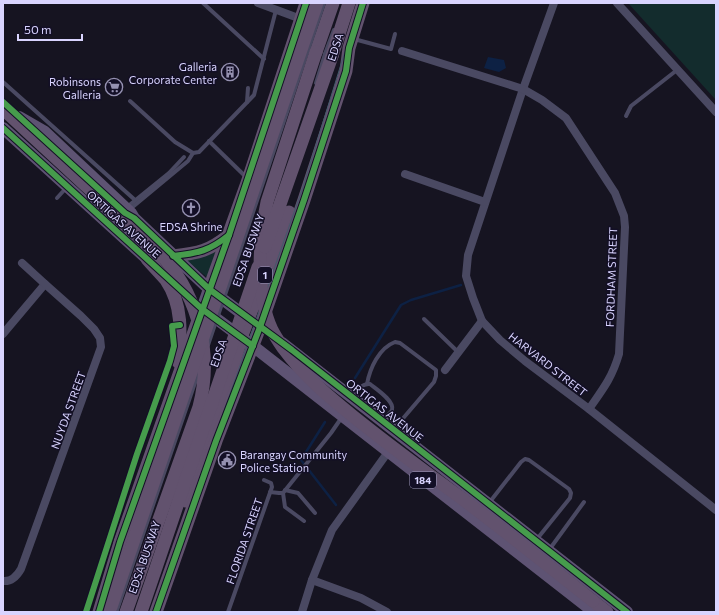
<svg xmlns="http://www.w3.org/2000/svg" width="719" height="615" font-family="Commissioner,sans-serif">
	<rect width="100%" height="100%" fill="#161421"/>
	<g fill="#132c2d">
		<polygon points="628,3 716,3 716,100"/>
		<polygon points="216,252 208,278 187,261 187,259"/>
	</g>
	<polygon fill="#0d2144" points="488,57 504,60 506,68 499,72 484,68"/>
	<g fill="none" stroke-linecap="round" stroke-linejoin="round">
		<g stroke="#0d2144" stroke-width="2.5">
			<polyline points="355,378 401,305 411,300 461,285"/>
			<polyline points="325,422 301,460 336,505"/>
		</g>
		<g stroke="#4a4962" stroke-width="4">
			<polyline points="203,3 264,59"/>
			<polyline points="354,39 391,49 395,34"/>
			<polyline points="325,54 334,30"/>
			<polyline points="3,82 135,200"/>
			<polyline points="130,101 175,142 193,153 199,152 254,95 276,10"/>
			<polyline points="247,102 248,88"/>
			<polyline points="626,116 631,106 677,70"/>
			<polyline points="209,141 246,177"/>
			<polyline points="57,198 67,187"/>
			<polyline points="127,207 169,173 184,157"/>
			<polyline points="129,210 188,161 193,153"/>
			<polyline points="424,319 458,352"/>
			<path d="M367 384C370 368 379 348 395 342L400 343 436 370V376L434 382 394 429"/>
			<path d="M353 397C357 391 362 383 370 384 376 389 395 401 392 410 391 413 386 416 384 419"/>
			<polyline points="285,490 298,493 315,513"/>
			<polyline points="270,492 279,493 283,493 331,433 342,417"/>
			<polyline points="283,493 285,507 304,521"/>
			<polyline points="489,503 521,462 525,459 529,460 569,489 571,493 570,498 537,539"/>
			<polyline points="549,550 584,502"/>
			<polyline points="228,612 272,487 271,483 264,480"/>
		</g>
		<g stroke="#4a4962" stroke-width="8">
			<polyline points="258,3 301,19"/>
			<polyline points="554,3 523,89 468,255 466,276 473,298 482,321 500,340 525,361 589,409 716,510"/>
			<polyline points="617,3 716,112"/>
			<path d="M402 51 523 89 542 100 566 118 615 193 624 216 625 227 619 354C612 378 603 389 589 409"/>
			<polyline points="405,174 485,202"/>
			<polyline points="3,334 45,284"/>
			<polyline points="445,370 482,321"/>
			<polyline points="312,580 361,598 387,612"/>
			<path d="M3 581C12 582 17 576 21 569L101 347 100 338 94 329 81 316 45 284 22 263"/>
			<polyline points="302,612 312,580 332,530 388,452"/>
		</g>
		<g stroke="#5e5373" stroke-width="12">
			<polyline points="19,117 45,132 131,213 134,218 209,289 249,319"/>
			<polyline points="3,128 155,266"/>
			<polyline points="202,309 209,289"/>
			<polyline points="206,311 253,346 594,612"/>
			<polyline points="282,343 627,612"/>
		</g>
		<g stroke="#62526e" stroke-width="13">
			<polyline points="316,52 333,3"/>
			<polyline points="332,56 349,3"/>
			<path d="M173 256C199 253 209 251 229 235"/>
			<path d="M147 259C153 266 160 273 166 280 183 305 181 334 178 362"/>
			<polyline points="209,289 247,183 306,3"/>
			<polyline points="186,501 240,343 241,338 289,212"/>
			<polyline points="593,601 607,612"/>
			<polyline points="99,612 120,542 202,309"/>
			<polyline points="156,612 216,441 260,327 304,200 346,71 349,48 363,3"/>
		</g>
		<polyline stroke="#43596b" stroke-width="1" points="153,612 302,190 360,3"/>
		<g stroke="#4a4962" stroke-width="4">
			<polyline points="316,83 325,54"/>
			<polyline points="208,345 324,3"/>
			<polyline points="117,610 199,371"/>
		</g>
		<g stroke="#62526e" stroke-width="13">
			<path d="M316 52 267 202C259 240 255 294 272 330 275 336 279 342 283 348 303 375 328 396 354 417 389 445 424 471 460 497 505 531 549 566 593 601"/>
			<path d="M3 109 165 259C199 300 213 354 199 407L126 612"/>
			<polyline points="265,247 332,56"/>
			<polyline points="111,607 317,3"/>
			<polyline points="141,612 258,267"/>
		</g>
		<defs>
			<g id="cycleway">
				<polyline points="3,102 125,213 134,218 209,289 292,350 627,612"/>
				<polyline points="3,128 202,309 253,346"/>
				<path d="M173 256C199 253 209 251 229 235"/>
				<polyline points="86,612 137,454 170,361 174,346 172,326 180,325"/>
				<polyline points="99,612 120,542 229,235 306,3"/>
				<polyline points="156,612 216,441 260,327 304,200 346,71 349,48 363,3"/>
			</g>
		</defs>
		<use href="#cycleway" stroke="#130f26" stroke-width="8"/>
		<use href="#cycleway" stroke="#469c4c" stroke-width="6"/>
	</g>
	<defs>
		<symbol id="building-ring" viewBox="-11 -11 22 22"><circle r="9.5" fill="#130f26" stroke="#9591b1" stroke-width="1.5"/><path d="M-4-6H4V6H1V3H-1V6H-4ZM-2.5-4.3h1.7v1.8h-1.7ZM.8-4.3h1.7v1.8H.8ZM-2.5-1h1.7V.8h-1.7ZM.8-1h1.7V.8H.8Z" fill="#9591b1"/></symbol>
		<symbol id="supermarket-ring" viewBox="-11 -11 22 22"><circle r="9.5" fill="#130f26" stroke="#9591b1" stroke-width="1.5"/><path d="M-6-5.5h2.5l.6 2H6L4.5 2H-2.5L-4.4-4H-6ZM-1.5 3.2a1.3 1.3 0 1 0 .1 0ZM3 3.2a1.3 1.3 0 1 0 .1 0Z" fill="#9591b1"/></symbol>
		<symbol id="church-ring" viewBox="-11 -11 22 22"><circle r="9.5" fill="#130f26" stroke="#9591b1" stroke-width="1.5"/><path d="M-1.2-6h2.4v3.5h3.3v2.4h-3.3V6h-2.4V-.1h-3.3v-2.4h3.3Z" fill="#9591b1"/></symbol>
		<symbol id="civic-ring" viewBox="-11 -11 22 22"><circle r="9.5" fill="#130f26" stroke="#9591b1" stroke-width="1.5"/><path d="M-.6-6.5H3V-4.5H.6V-3L4-1V1h2V6H-6V1h2V-1L-.6-3ZM-1.2 2.5V6h2.4V2.5Z" fill="#9591b1"/></symbol>
	</defs>
	<g fill-rule="evenodd">
		<use href="#building-ring" x="220" y="62" width="20" height="20"/>
		<use href="#supermarket-ring" x="104" y="77" width="20" height="20"/>
		<use href="#church-ring" x="181" y="198" width="20" height="20"/>
		<use href="#civic-ring" x="217" y="450" width="20" height="20"/>
	</g>
	<g text-anchor="middle" dominant-baseline="central" stroke-width="3" stroke-linejoin="round" paint-order="stroke">
		<g fill="#130f26" stroke="#9e99be" stroke-width="1">
			<rect x="258" y="267" width="14" height="16" rx="3"/>
			<rect x="410" y="472" width="26" height="16" rx="3"/>
		</g>
		<g font-size="10" font-weight="bold" fill="#d9d4ff">
			<text x="265" y="275">1</text>
			<text x="423" y="480">184</text>
		</g>
		<g font-size="11" fill="#d9d4ff" stroke="#130f26">
			<text transform="translate(335 47) rotate(-72)">EDSA</text>
			<text transform="translate(124 224) rotate(42)">ORTIGAS AVENUE</text>
			<text transform="translate(248 250) rotate(-71)">EDSA BUSWAY</text>
			<text transform="translate(611 277) rotate(-88)">FORDHAM STREET</text>
			<text transform="translate(218 353) rotate(-71)">EDSA</text>
			<text transform="translate(548 364) rotate(38)">HARVARD STREET</text>
			<text transform="translate(68 410) rotate(-70)">NUYDA STREET</text>
			<text transform="translate(385 410) rotate(38)">ORTIGAS AVENUE</text>
			<text transform="translate(244 541) rotate(-71)">FLORIDA STREET</text>
			<text transform="translate(144 557) rotate(-71)">EDSA BUSWAY</text>
		</g>
		<g font-size="11" fill="#d9d4ff" stroke="#130f26" text-anchor="end">
			<text x="217" y="66">Galleria<tspan x="217" dy="13">Corporate Center</tspan></text>
			<text x="101" y="81">Robinsons<tspan x="101" dy="13">Galleria</tspan></text>
			<text x="191" y="226" text-anchor="middle">EDSA Shrine</text>
			<text x="240" y="454" text-anchor="start">Barangay Community<tspan x="240" dy="13">Police Station</tspan></text>
		</g>
	</g>
	<rect width="719" height="615" fill="none" stroke="#d9d4ff" stroke-width="8"/>
	<path d="M18 34v6h64v-6" fill="none" stroke="#d9d4ff" stroke-width="2"/>
	<text x="24" y="34" font-size="12" fill="#d9d4ff" stroke="#130f26" stroke-width="3" paint-order="stroke">50 m</text>
</svg>
